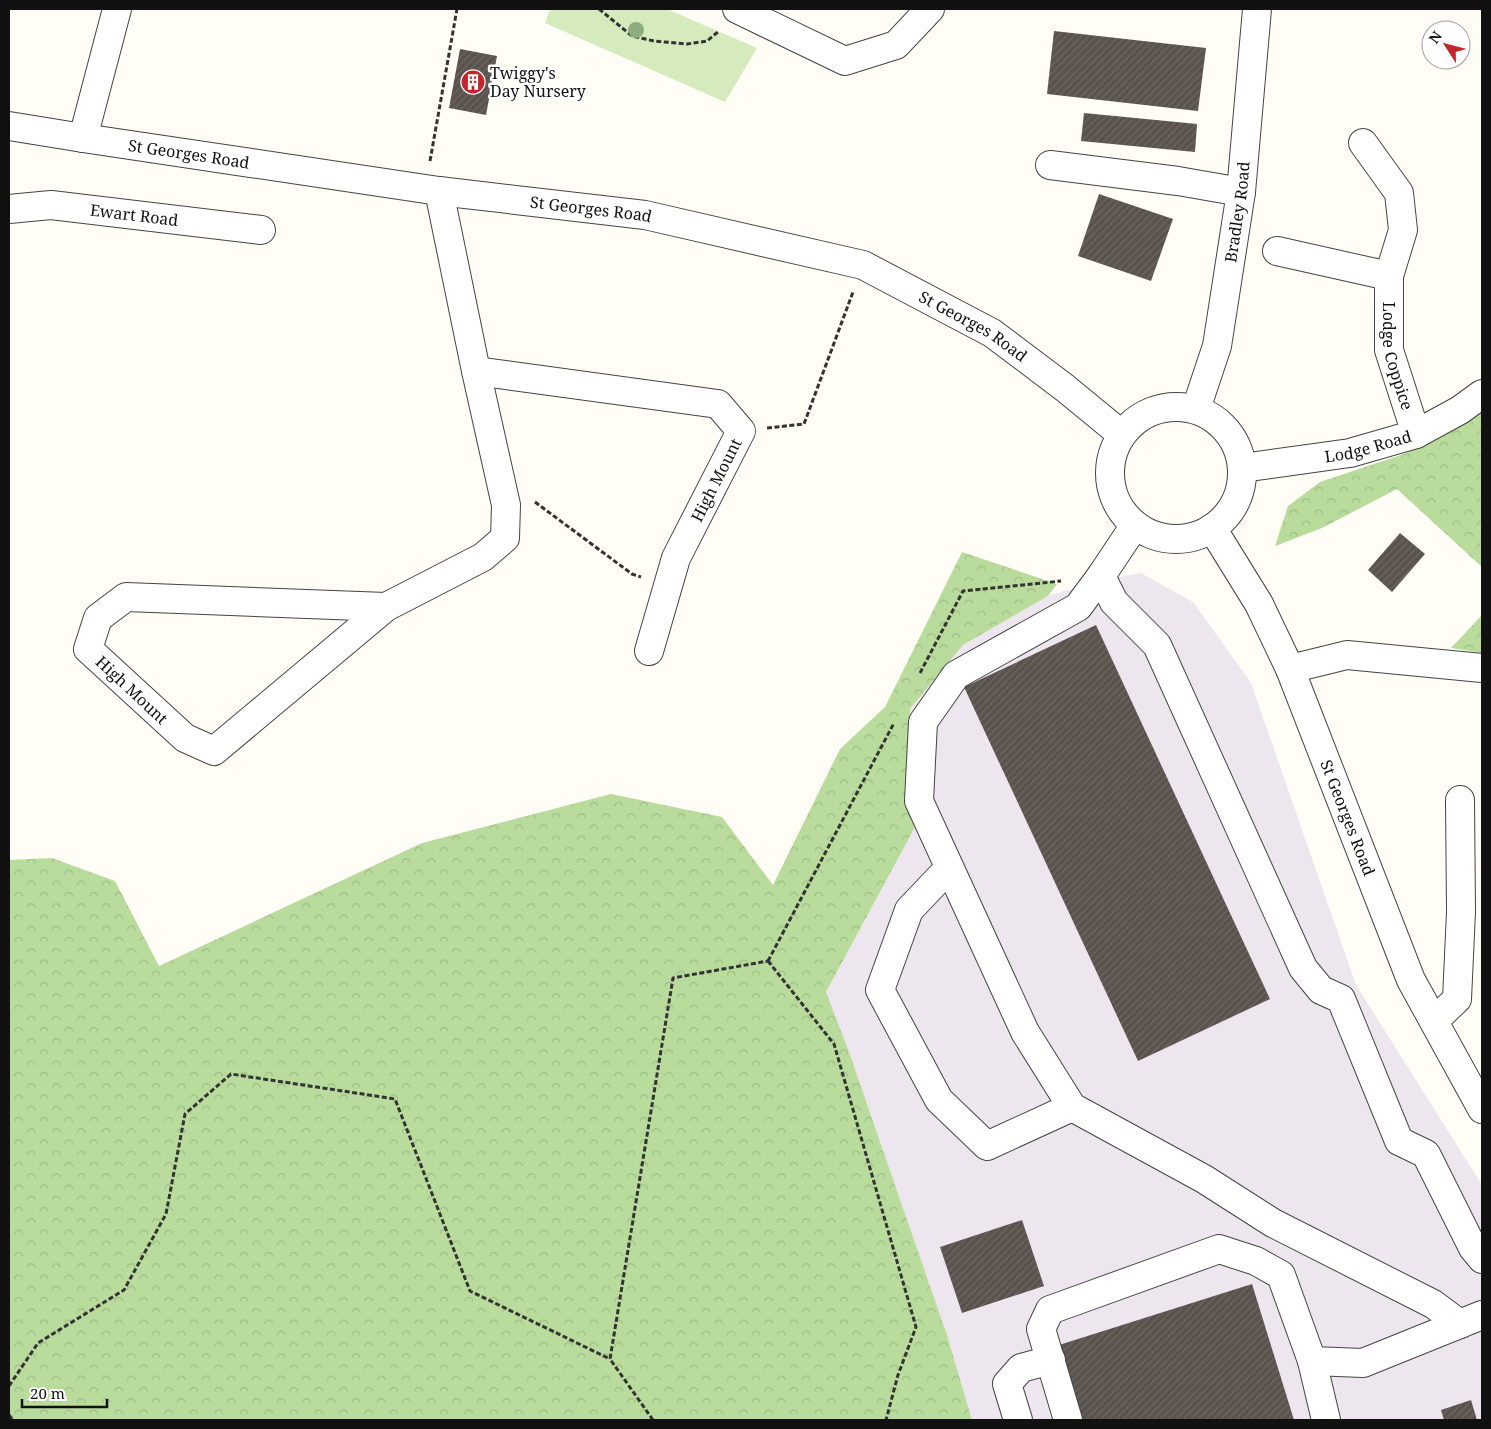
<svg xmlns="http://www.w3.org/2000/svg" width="1491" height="1429" font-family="'Noto Serif',serif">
	<defs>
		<pattern id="forest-crowns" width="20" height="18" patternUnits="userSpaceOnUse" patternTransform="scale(1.25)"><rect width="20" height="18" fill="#b9dc9c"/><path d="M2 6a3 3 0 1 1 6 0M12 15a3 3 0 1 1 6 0" fill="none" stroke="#9ebc85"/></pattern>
		<pattern id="building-hatch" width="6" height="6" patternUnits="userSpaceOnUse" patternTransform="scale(1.25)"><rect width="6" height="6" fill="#5a524d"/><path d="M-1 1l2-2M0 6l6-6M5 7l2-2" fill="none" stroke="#6d6662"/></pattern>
	</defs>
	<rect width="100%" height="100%" fill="#fffdf5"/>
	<polygon fill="#eee6ef" points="1141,573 1193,602 1251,683 1356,985 1482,1185 1482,1420 972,1420 947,1335 848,1049 826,992 914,829 910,709 963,645 1048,596 1094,582"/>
	<polygon fill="#d5ebbd" points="550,9 667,9 757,48 725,102 545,23"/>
	<g fill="url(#forest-crowns)">
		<polygon points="1482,412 1482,567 1397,489 1322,528 1275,546 1288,506 1320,482 1407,453"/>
		<polygon points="962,552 1057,584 1048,596 963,645 910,709 914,829 826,992 848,1049 947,1335 972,1420 9,1420 9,860 52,858 115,881 159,966 422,843 611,794 722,817 773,885 840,749 885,707"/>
		<polygon points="1482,615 1482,653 1451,648"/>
	</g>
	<g fill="url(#building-hatch)">
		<polygon points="1054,31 1206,48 1198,111 1047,94"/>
		<polygon points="460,49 497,56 486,115 449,108"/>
		<polygon points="1084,113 1197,124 1195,152 1081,141"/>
		<polygon points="1099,194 1173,219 1151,281 1078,256"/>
		<polygon points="1400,533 1425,554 1392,592 1368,570"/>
		<polygon points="1096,625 1270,999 1138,1061 964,687"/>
		<polygon points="1022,1220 1044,1286 962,1313 940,1247"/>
		<polygon points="1252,1284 1294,1420 1083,1420 1059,1345"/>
		<polygon points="1471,1400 1477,1420 1444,1420 1441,1410"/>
	</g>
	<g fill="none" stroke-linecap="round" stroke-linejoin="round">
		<defs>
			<g id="minor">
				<polyline points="737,9 845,61 896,45 930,9"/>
				<path id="s1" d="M9 126 83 138 439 191 645 215 863 265 992 333 1065 388 1121 434"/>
				<polyline points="83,138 117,9"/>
				<polyline points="1050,165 1178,181 1241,192"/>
				<polyline points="439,191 476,371 718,404 741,431 676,558 649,651"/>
				<path id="s2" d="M9 209 51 205 261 230"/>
				<polyline points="1277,251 1389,276 1403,230 1399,193 1363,143"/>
				<path id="s3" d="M1389 276V350L1416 434"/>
				<circle cx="1176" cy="473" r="66"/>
				<path id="s4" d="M1196 409 1217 346 1241 192 1257 9"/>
				<path id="s5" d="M1242 468 1350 453 1416 434 1460 410 1482 394"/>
				<polyline points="1135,525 1101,576 1078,607 956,675 923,722 919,801 1025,1032 1072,1107 1204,1179 1273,1223 1433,1304 1460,1324"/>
				<path id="s6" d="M1212 528 1259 604 1290 669 1411 980 1482 1109"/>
				<polyline points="1101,576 1114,602 1157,645 1303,968 1321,990 1341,999 1399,1141 1426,1154 1473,1248 1482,1259"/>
				<polyline points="386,607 214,751 185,738 88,649 98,618 126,597 386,607 483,557 505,538 506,505 476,371"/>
				<polyline points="1290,669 1347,655 1482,668"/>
				<polyline points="949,868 909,910 880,990 939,1100 987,1146 1072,1107"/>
				<polyline points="1434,1021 1457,999 1461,912 1460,800"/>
				<polyline points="1312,1361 1326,1420"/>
				<polyline points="1018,1420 1007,1384 1021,1368 1051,1360"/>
				<polyline points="1068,1420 1041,1329 1050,1310 1219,1249 1256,1261 1281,1275 1312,1361 1363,1363 1482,1315"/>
			</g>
		</defs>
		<use href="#minor" stroke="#444" stroke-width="30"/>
		<g stroke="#333" stroke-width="3" stroke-dasharray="5 2.5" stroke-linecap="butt">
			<polyline points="599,9 632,36 654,41 687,44 707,41 719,31"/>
			<polyline points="430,161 457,9"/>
			<polyline points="767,428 804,424 853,292"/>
			<polyline points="535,502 632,574 641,577"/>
			<polyline points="920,673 963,591 1061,581"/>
			<polyline points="768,961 894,723"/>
			<polyline points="768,961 834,1044 916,1327 898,1375 886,1420"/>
			<polyline points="9,1386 38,1343 124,1290 166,1214 185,1114 231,1074 395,1099 470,1291 610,1359"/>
			<polyline points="9,1415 13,1420"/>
			<polyline points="653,1420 610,1359 673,978 768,961"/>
		</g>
		<use href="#minor" stroke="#fff" stroke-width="28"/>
	</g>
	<circle fill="#8dad7f" cx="636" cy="30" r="8"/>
	<defs>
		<symbol id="building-disc" viewBox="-11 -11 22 22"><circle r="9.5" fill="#c4262e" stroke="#fff"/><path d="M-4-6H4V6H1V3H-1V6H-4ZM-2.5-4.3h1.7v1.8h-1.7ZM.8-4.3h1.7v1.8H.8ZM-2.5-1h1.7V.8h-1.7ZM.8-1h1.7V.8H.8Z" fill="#fff"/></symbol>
	</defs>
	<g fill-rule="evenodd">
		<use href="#building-disc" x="459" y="68" width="28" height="28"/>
	</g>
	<g text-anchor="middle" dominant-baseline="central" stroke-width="5" stroke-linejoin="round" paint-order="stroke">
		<g font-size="16" fill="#111" stroke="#fff" text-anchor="start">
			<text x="490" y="73">Twiggy's<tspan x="490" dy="18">Day Nursery</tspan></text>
		</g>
		<g font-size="16" fill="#111" stroke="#fff">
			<text stroke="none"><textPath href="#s1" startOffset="182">St Georges Road</textPath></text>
			<text stroke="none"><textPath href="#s1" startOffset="588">St Georges Road</textPath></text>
			<text stroke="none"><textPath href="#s4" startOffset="202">Bradley Road</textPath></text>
			<text stroke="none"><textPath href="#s2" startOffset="126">Ewart Road</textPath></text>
			<text stroke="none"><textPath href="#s1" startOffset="992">St Georges Road</textPath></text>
			<text stroke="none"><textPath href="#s3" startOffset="81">Lodge Coppice</textPath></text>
			<text stroke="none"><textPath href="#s5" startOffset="128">Lodge Road</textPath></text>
			<text transform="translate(716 480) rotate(-63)">High Mount</text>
			<text transform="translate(132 690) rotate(43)">High Mount</text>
			<text stroke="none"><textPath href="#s6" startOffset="321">St Georges Road</textPath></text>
		</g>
	</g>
	<rect width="1491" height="1429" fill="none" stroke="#111111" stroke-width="20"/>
	<g transform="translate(1446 45) rotate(306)"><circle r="24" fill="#ffffff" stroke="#a0a0a0"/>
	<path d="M0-4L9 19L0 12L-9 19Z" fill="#c4262e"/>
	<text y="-8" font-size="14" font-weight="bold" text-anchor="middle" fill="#111111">N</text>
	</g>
	<path d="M22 1399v8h85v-8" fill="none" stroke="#111111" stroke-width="2.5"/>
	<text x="30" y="1399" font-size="15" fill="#111111" stroke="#ffffff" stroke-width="4" paint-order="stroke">20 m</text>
</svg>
